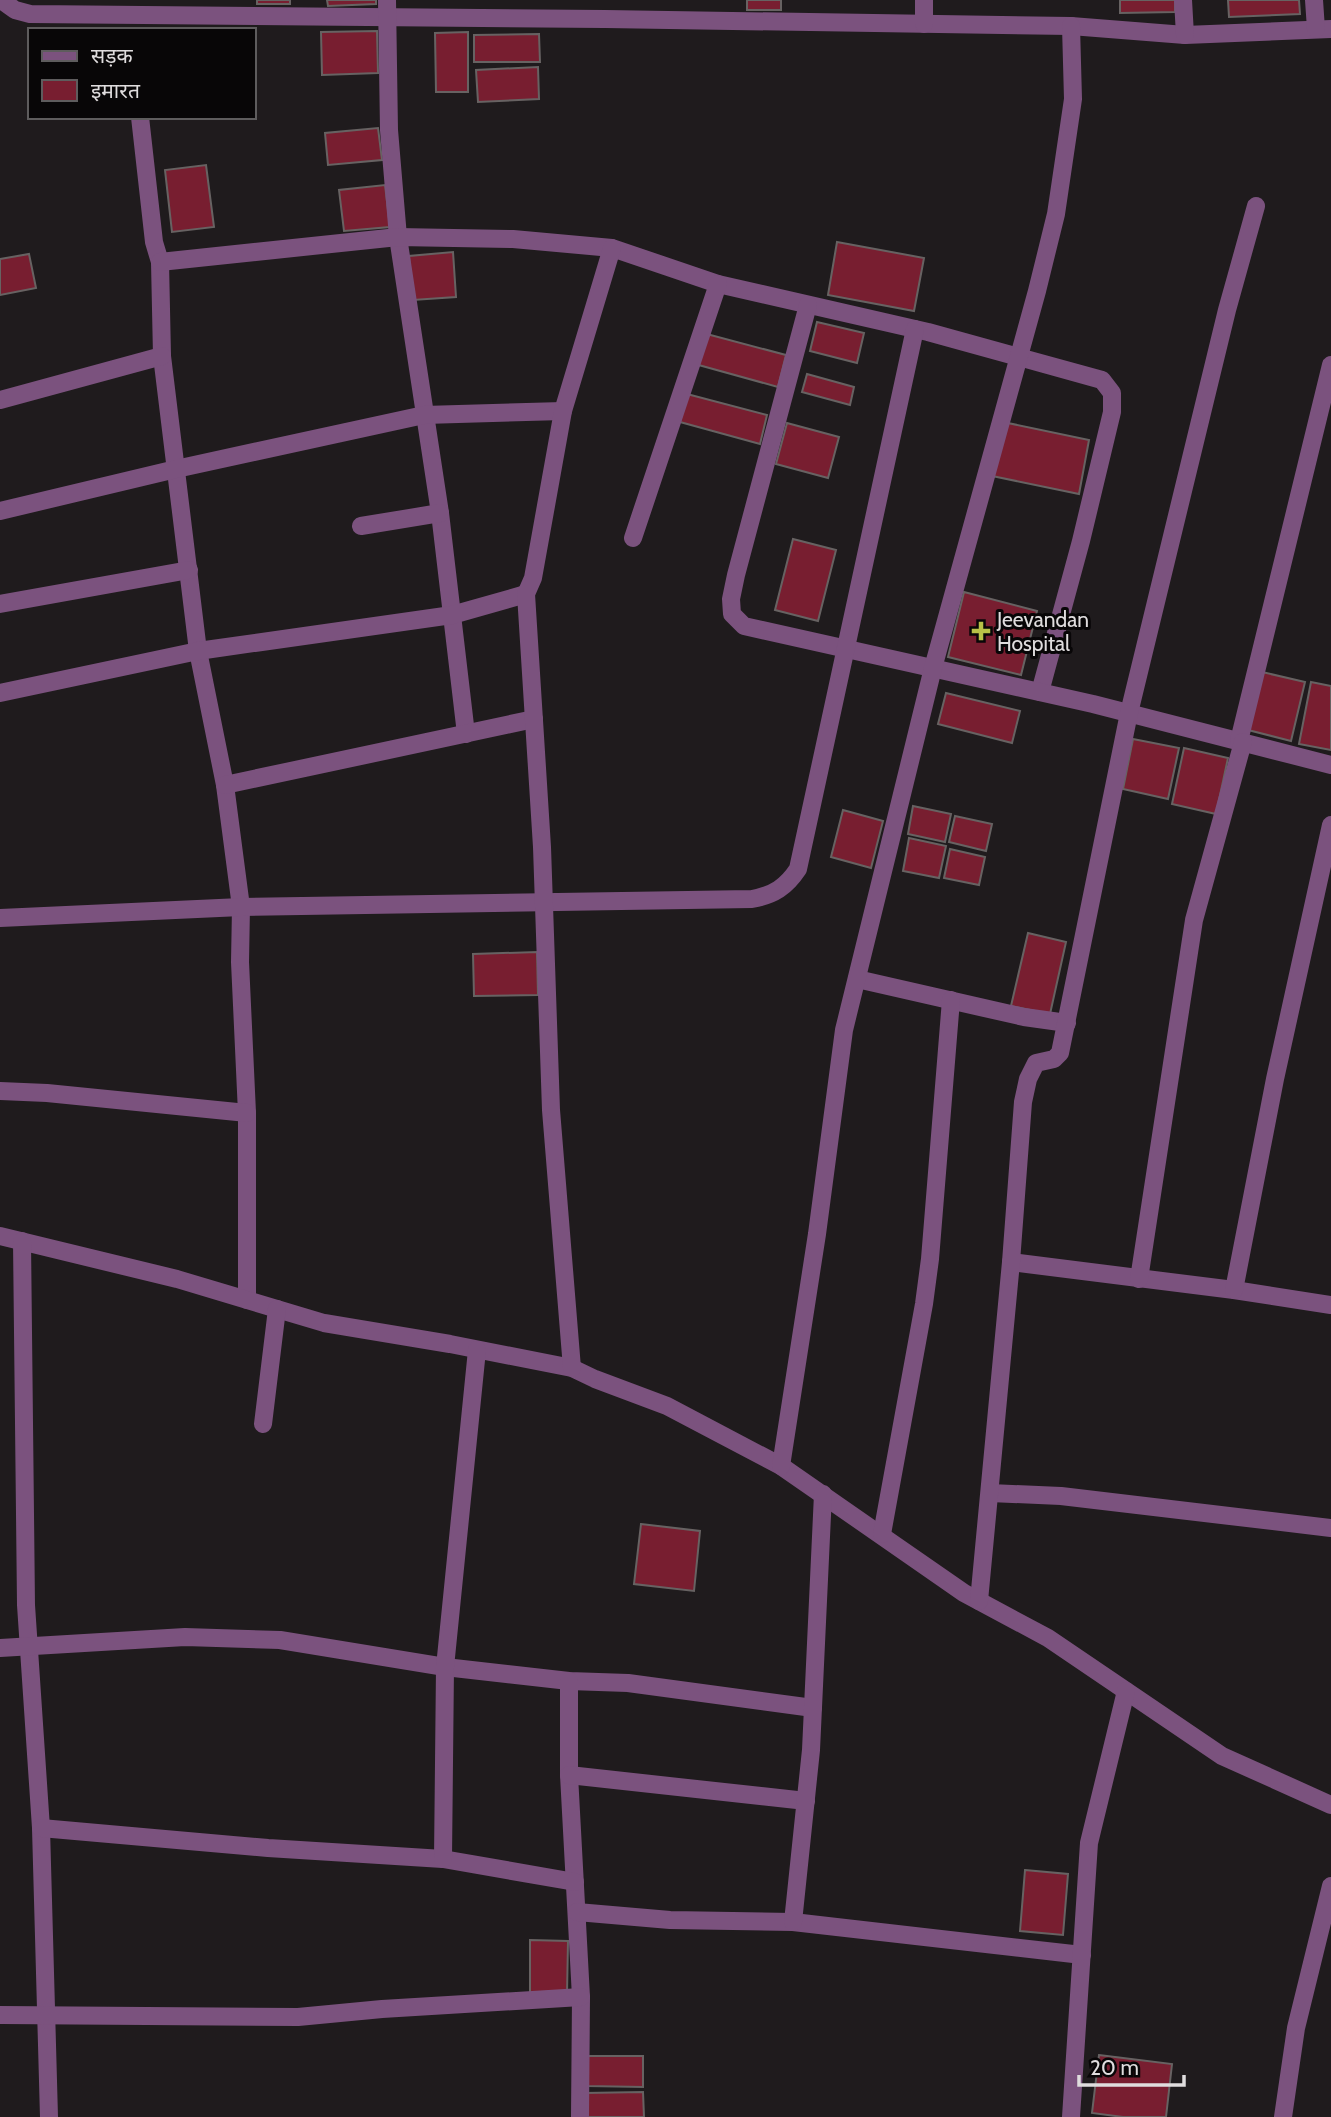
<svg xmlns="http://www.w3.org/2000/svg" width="1331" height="2117" font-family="Cabin,'Noto Sans Devanagari',sans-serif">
	<rect width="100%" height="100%" fill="#1f1b1d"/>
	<g fill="#781e30" stroke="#676262" stroke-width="2">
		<rect x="257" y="0" width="33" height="4"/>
		<polygon points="327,0 376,0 376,4 328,6"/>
		<rect x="747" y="0" width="34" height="10"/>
		<polygon points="1120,0 1175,0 1175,12 1120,13"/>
		<polygon points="1228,0 1299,0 1300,14 1229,17"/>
		<polygon points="377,31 378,73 322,75 321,32"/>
		<polygon points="468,32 468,92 436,92 435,33"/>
		<polygon points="539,34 540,62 474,62 474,35"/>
		<polygon points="538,67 539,99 478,102 476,70"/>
		<polygon points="378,128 382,160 328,165 325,133"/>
		<polygon points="206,165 214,227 172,232 165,170"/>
		<polygon points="385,185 390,227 344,231 339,190"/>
		<polygon points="837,242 924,258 914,311 828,295"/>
		<polygon points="453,252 456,297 413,300 409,256"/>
		<polygon points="29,254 36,288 0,295 0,259"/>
		<polygon points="817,322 864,333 857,363 810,351"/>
		<polygon points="703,333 786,355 778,387 695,364"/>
		<polygon points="807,374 854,387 850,405 802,392"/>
		<polygon points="687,394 767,415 760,444 680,422"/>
		<polygon points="1003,422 1089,440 1079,494 992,476"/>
		<polygon points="787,423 839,437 828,478 776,464"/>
		<polygon points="793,539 836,550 818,621 775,610"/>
		<polygon points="964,592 1037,611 1021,675 948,657"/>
		<polygon points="1262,672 1305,682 1291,741 1248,730"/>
		<polygon points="1311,682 1331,686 1331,750 1299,744"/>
		<polygon points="946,693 1020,711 1012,743 938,724"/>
		<polygon points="1133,739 1179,748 1168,799 1123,789"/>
		<polygon points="1184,748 1228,758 1216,814 1172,804"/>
		<polygon points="913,806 951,814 945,842 908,834"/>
		<polygon points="843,810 883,821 871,868 831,857"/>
		<polygon points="955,816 992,824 986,851 949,842"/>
		<polygon points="909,838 946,846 939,878 903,871"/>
		<polygon points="950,849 985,857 979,885 944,878"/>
		<polygon points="1028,933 1066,942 1050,1014 1011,1006"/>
		<polygon points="537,952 538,995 474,996 473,954"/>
		<polygon points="641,1524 700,1531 694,1591 634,1584"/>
		<polygon points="1025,1870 1068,1874 1063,1935 1020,1931"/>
		<polygon points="530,1940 568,1941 567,1994 530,1993"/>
		<polygon points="1099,2055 1172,2064 1166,2117 1123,2117 1092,2113"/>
		<polygon points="586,2056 643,2056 643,2087 587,2086"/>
		<polygon points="643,2092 644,2117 587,2117 585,2093"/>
	</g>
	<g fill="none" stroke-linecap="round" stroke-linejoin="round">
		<g stroke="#7b527e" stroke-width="18">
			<polyline points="1,0 15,10 30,14 605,19 1071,26 1185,35 1331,29"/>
			<polyline points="387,0 389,130 398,237 440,513 466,734"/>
			<polyline points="924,0 924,24"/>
			<polyline points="1183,0 1185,35"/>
			<polyline points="1314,0 1316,29"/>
			<polyline points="140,117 154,242 160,262 162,356 198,651 225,785 241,907 240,962 247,1113 247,1300"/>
			<polyline points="160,262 398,237 513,239 612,248 718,284 928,332 1102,380 1112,393 1112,412 1081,541 1040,692"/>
			<polyline points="808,305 736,575 731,599 732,614 744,626 1093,704 1331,765"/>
			<polyline points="0,400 162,356"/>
			<polyline points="0,511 176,469 424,415 563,411"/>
			<polyline points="361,526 440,513"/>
			<polyline points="633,538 718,284"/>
			<polyline points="0,604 189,570"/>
			<polyline points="0,693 198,651 452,615 526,594"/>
			<polyline points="1239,741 1331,365"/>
			<polyline points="225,785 534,719"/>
			<path d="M0 918 241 907 752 899C774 895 786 887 798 869L915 329"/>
			<polyline points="857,979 1024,1017 1067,1023"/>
			<polyline points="0,1091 47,1093 247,1113"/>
			<polyline points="0,1236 177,1279 324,1323 450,1344 572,1368 595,1379 667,1406 781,1466 964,1593 1048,1638 1222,1756 1331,1805"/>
			<polyline points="22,1241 26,1605 41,1828 49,2117"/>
			<polyline points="1011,1262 1234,1290 1331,1305"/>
			<polyline points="1139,1279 1194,920 1243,742"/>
			<polyline points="1234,1290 1275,1079 1331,825"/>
			<polyline points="572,1368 551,1110 542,847 526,594 533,578 563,411 612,248"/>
			<polyline points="263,1424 277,1309"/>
			<polyline points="781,1466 817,1234 844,1030 933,668 1037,291 1056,214 1073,99 1071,26"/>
			<polyline points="990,1493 1061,1496 1331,1528"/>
			<polyline points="882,1534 924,1304 930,1259 951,1000"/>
			<polyline points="979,1601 1011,1262 1023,1102 1028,1079 1036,1063 1054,1059 1060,1053 1129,713 1227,310 1256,206"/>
			<polyline points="0,1648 185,1637 280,1640 445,1667 569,1681 628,1683 813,1708"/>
			<polyline points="569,1681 569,1775 581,1997 580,2117"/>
			<polyline points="569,1775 806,1801"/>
			<polyline points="41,1828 268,1848 443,1859 575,1882"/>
			<polyline points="443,1859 445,1667 477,1350"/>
			<polyline points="577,1912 670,1920 793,1922 1082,1955"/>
			<polyline points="793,1922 811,1750 823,1494"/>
			<polyline points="0,2015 298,2017 382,2009 581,1997"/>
			<polyline points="1071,2117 1089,1843 1126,1691"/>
			<polyline points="1283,2117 1296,2028 1331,1886"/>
		</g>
	</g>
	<path fill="#b8c147" stroke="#080607" stroke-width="2.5" d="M977.5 620.5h7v7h7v7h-7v7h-7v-7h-7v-7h7z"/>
	<g text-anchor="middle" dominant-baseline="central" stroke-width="6" stroke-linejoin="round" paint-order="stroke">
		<g font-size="21" fill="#e0ddde" stroke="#080607" text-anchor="start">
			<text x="997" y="619">Jeevandan<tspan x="997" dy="24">Hospital</tspan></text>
		</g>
	</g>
	<rect x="28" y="28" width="228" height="91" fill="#080607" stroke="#5e5c5d" stroke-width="2"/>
	<rect x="42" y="51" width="35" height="10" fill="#7b527e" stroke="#5e5c5d" stroke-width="2"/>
	<text x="91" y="63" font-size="21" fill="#e0ddde">सड़क</text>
	<rect x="42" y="80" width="35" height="21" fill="#781e30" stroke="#5e5c5d" stroke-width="2"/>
	<text x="91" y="98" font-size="21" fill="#e0ddde">इमारत</text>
	<path d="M1079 2075v10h105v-10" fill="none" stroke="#e0ddde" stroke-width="3.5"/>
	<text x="1090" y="2075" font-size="21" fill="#e0ddde" stroke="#080607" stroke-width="5" paint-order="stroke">20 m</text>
</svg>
